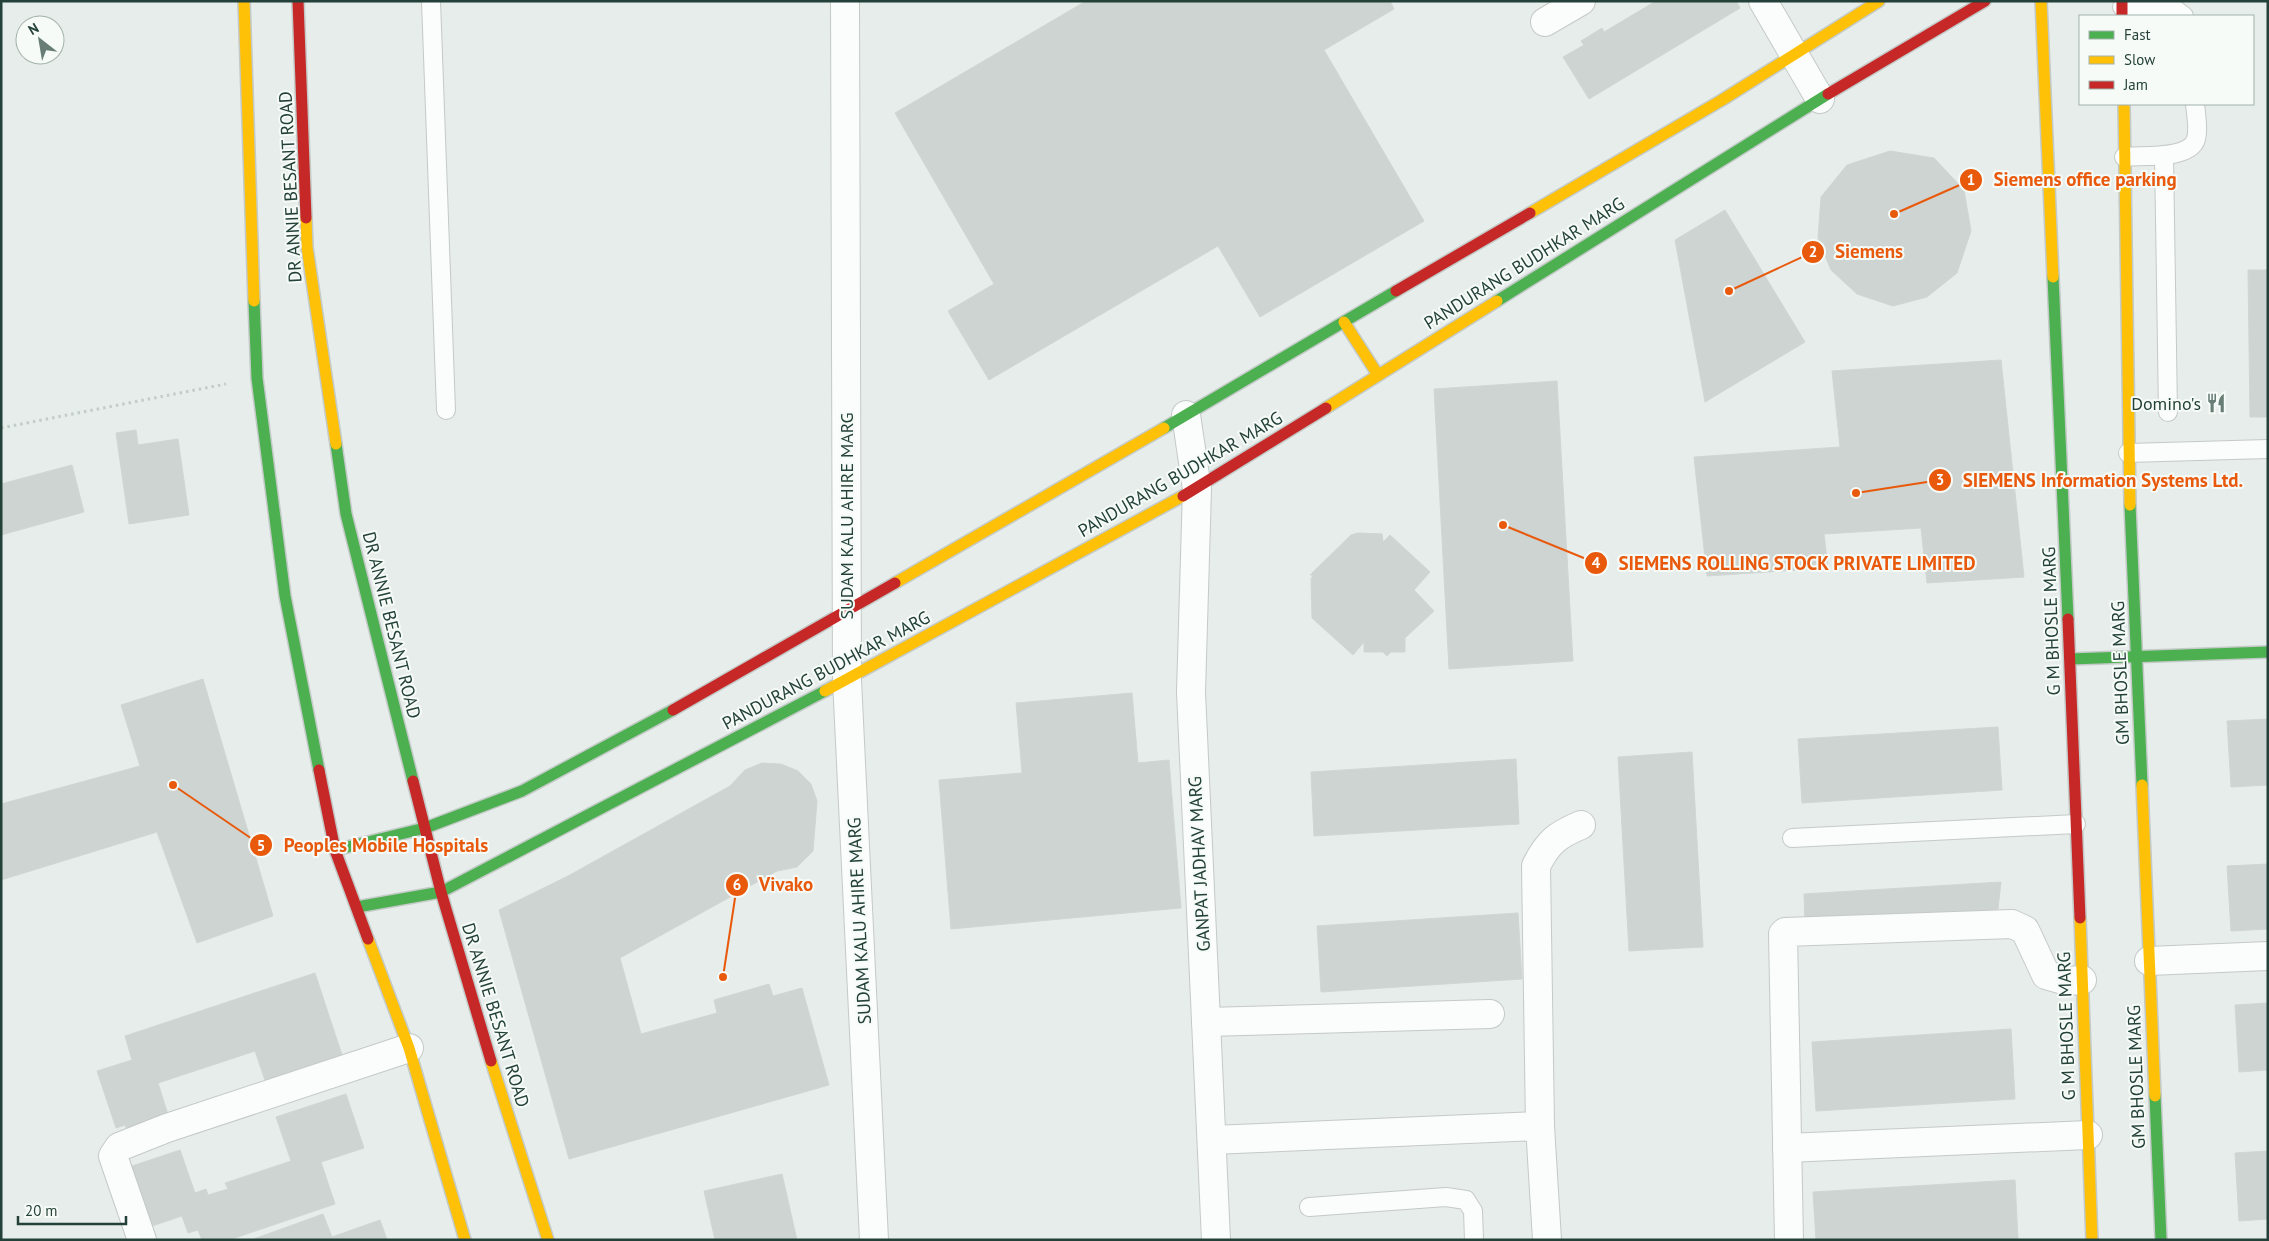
<svg xmlns="http://www.w3.org/2000/svg" width="2269" height="1241" font-family="'PT Sans',sans-serif">
	<rect width="100%" height="100%" fill="#e7edea"/>
	<g fill="#ced4d1" stroke="#d0d6d3">
		<polygon points="1086,1 1390,1 1394,9 1324,50 1424,221 1260,317 1218,246 989,380 948,311 994,284 895,113"/>
		<polygon points="1656,1 1736,1 1740,8 1589,99 1563,57 1584,45 1581,41 1602,28 1604,32"/>
		<polygon points="1890,151 1934,158 1964,190 1971,231 1957,273 1927,297 1893,306 1857,294 1831,270 1818,239 1821,197 1847,165"/>
		<polygon points="1725,210 1805,342 1705,402 1675,240"/>
		<polygon points="2248,270 2268,270 2268,417 2250,417"/>
		<polygon points="2001,360 2024,577 1927,583 1921,528 1824,534 1828,568 1707,576 1694,457 1840,447 1832,371"/>
		<polygon points="1557,381 1573,661 1449,669 1434,389"/>
		<polygon points="136,430 138,445 178,439 189,515 129,524 116,433"/>
		<polygon points="72,465 84,512 1,535 1,484"/>
		<polygon points="1358,533 1382,534 1383,542 1390,535 1430,572 1414,590 1434,611 1405,638 1405,652 1391,652 1387,656 1383,652 1364,652 1364,642 1353,655 1312,618 1311,579 1313,575 1310,575 1351,535"/>
		<polygon points="203,679 273,916 197,943 157,832 1,880 1,804 140,766 121,705"/>
		<polygon points="1132,693 1138,763 1169,760 1181,908 951,929 939,780 1022,773 1016,703"/>
		<polygon points="2268,719 2268,785 2231,787 2227,721"/>
		<polygon points="1998,727 2002,790 1802,803 1798,739"/>
		<polygon points="1692,752 1703,947 1629,951 1618,757"/>
		<polygon points="1516,759 1519,824 1314,836 1311,772"/>
		<polygon points="762,763 781,764 798,771 811,784 817,801 813,851 797,867 777,871 620,958 641,1034 717,1013 714,1000 769,984 773,996 802,988 829,1085 569,1159 499,910 568,876 730,786 745,770"/>
		<polygon points="2268,864 2268,929 2231,931 2227,866"/>
		<polygon points="2001,882 1998,909 1805,925 1804,894"/>
		<polygon points="1518,913 1522,979 1321,992 1317,926"/>
		<polygon points="315,973 345,1064 268,1089 255,1051 158,1083 170,1121 129,1135 125,1125 116,1128 97,1071 132,1060 125,1036"/>
		<polygon points="2268,1003 2268,1070 2239,1072 2235,1005"/>
		<polygon points="2011,1029 2015,1099 1816,1111 1812,1042"/>
		<polygon points="346,1094 364,1148 321,1162 335,1204 229,1240 202,1240 198,1230 188,1233 182,1216 152,1226 132,1166 180,1150 195,1193 206,1189 208,1195 228,1189 225,1183 291,1161 276,1117"/>
		<polygon points="2268,1151 2268,1219 2239,1221 2235,1153"/>
		<polygon points="782,1174 797,1240 715,1240 704,1191"/>
		<polygon points="2015,1180 2018,1240 1816,1240 1813,1192"/>
		<polygon points="323,1214 332,1237 380,1220 387,1240 251,1240"/>
	</g>
	<g fill="none" stroke-linecap="round" stroke-linejoin="round">
		<defs>
			<g id="lane">
				<polyline points="431,1 446,410"/>
				<polyline points="2122,7 2172,7 2184,16"/>
				<polyline points="2164,155 2168,412"/>
				<path d="M2124 157C2142 155 2190 160 2196 139 2199 129 2196 114 2195 104"/>
				<polyline points="2128,453 2268,449"/>
				<polyline points="1792,838 2076,824"/>
				<polyline points="1309,1207 1446,1197 1466,1200 1473,1211 1474,1240"/>
			</g>
			<g id="street">
				<polyline points="845,1 847,680 874,1240"/>
				<polyline points="1763,1 1820,99"/>
				<polyline points="1545,22 1581,1"/>
				<polyline points="1186,415 1197,489 1191,692 1216,1240"/>
				<polyline points="2149,961 2268,956"/>
				<polyline points="1206,1022 1490,1014"/>
				<path d="M1540 1126 1536 866C1548 842 1557 835 1581 825"/>
				<polyline points="1212,1140 1540,1126 1547,1240"/>
				<polyline points="1787,1148 2088,1135"/>
				<polyline points="142,1240 113,1156 119,1147 167,1128 409,1048"/>
				<polyline points="1789,1240 1783,934 1785,932 2012,924 2025,930 2046,975 2067,981 2082,980"/>
			</g>
			<g id="fast">
				<polyline points="2053,277 2068,619"/>
				<polyline points="254,301 257,378 285,596 319,770"/>
				<polyline points="1497,301 1828,94"/>
				<polyline points="1164,428 1396,291"/>
				<polyline points="336,444 346,514 413,781"/>
				<polyline points="2130,505 2142,785"/>
				<polyline points="2070,659 2268,652"/>
				<polyline points="335,850 425,828 522,791 673,710"/>
				<polyline points="357,907 441,892 825,691"/>
				<polyline points="2155,1096 2161,1240"/>
			</g>
			<g id="slow">
				<polyline points="244,1 254,301"/>
				<polyline points="2041,1 2053,277"/>
				<polyline points="2124,104 2130,505"/>
				<polyline points="1530,213 1722,100 1879,1"/>
				<polyline points="306,218 307,247 336,444"/>
				<polyline points="1344,322 1378,375"/>
				<polyline points="1326,408 1497,301"/>
				<polyline points="895,583 1164,428"/>
				<polyline points="825,691 1183,496"/>
				<polyline points="2142,785 2155,1096"/>
				<polyline points="2080,918 2092,1240"/>
				<polyline points="368,939 409,1048 465,1240"/>
				<polyline points="491,1061 548,1240"/>
			</g>
			<g id="jam">
				<polyline points="298,1 306,218"/>
				<polyline points="2122,1 2122,16"/>
				<polyline points="1828,94 1985,1"/>
				<polyline points="1396,291 1530,213"/>
				<polyline points="1183,496 1326,408"/>
				<polyline points="2068,619 2080,918"/>
				<polyline points="673,710 895,583"/>
				<polyline points="319,770 335,850 368,939"/>
				<polyline points="413,781 441,892 491,1061"/>
			</g>
		</defs>
		<use href="#lane" stroke="#c4cac7" stroke-width="20"/>
		<use href="#street" stroke="#c4cac7" stroke-width="30"/>
		<use href="#fast" stroke="#c3cac7" stroke-width="14"/>
		<use href="#slow" stroke="#c3cac7" stroke-width="14"/>
		<use href="#jam" stroke="#c3cac7" stroke-width="14"/>
		<polyline stroke="#c2ccc8" stroke-width="3" stroke-dasharray="2.5 4" stroke-linecap="butt" points="1,428 226,384"/>
		<use href="#lane" stroke="#fbfcfc" stroke-width="18"/>
		<use href="#street" stroke="#fbfcfc" stroke-width="28"/>
		<use href="#fast" stroke="#4caf50" stroke-width="11"/>
		<use href="#slow" stroke="#ffc107" stroke-width="11"/>
		<use href="#jam" stroke="#c62828" stroke-width="11"/>
	</g>
	<defs>
		<symbol id="restaurant-bare" viewBox="-9 -9 18 18"><path d="M-5-6h1v4h1v-4h1v4h1v-4h1v5L-1.5 .5V6h-2V.5L-5-1ZM5-6V6H3V1.5H1.5Q1.5-4 5-6Z" fill="#687d76" stroke="#f6fbf8" stroke-width="2.5" paint-order="stroke"/></symbol>
	</defs>
	<g fill-rule="evenodd">
		<use href="#restaurant-bare" x="2202" y="389" width="28" height="28"/>
	</g>
	<g text-anchor="middle" dominant-baseline="central" stroke-width="4" stroke-linejoin="round" paint-order="stroke">
		<g font-size="18" fill="#234138" stroke="#f6fbf8">
			<text transform="translate(290 187) rotate(-93)">DR ANNIE BESANT ROAD</text>
			<text transform="translate(1524 263) rotate(-32)">PANDURANG BUDHKAR MARG</text>
			<text transform="translate(1180 474) rotate(-30)">PANDURANG BUDHKAR MARG</text>
			<text transform="translate(846 516) rotate(-90)">SUDAM KALU AHIRE MARG</text>
			<text transform="translate(2051 621) rotate(-92)">G M BHOSLE MARG</text>
			<text transform="translate(392 625) rotate(76)">DR ANNIE BESANT ROAD</text>
			<text transform="translate(826 670) rotate(-28)">PANDURANG BUDHKAR MARG</text>
			<text transform="translate(2120 673) rotate(-92)">GM BHOSLE MARG</text>
			<text transform="translate(1199 864) rotate(-93)">GANPAT JADHAV MARG</text>
			<text transform="translate(859 921) rotate(-93)">SUDAM KALU AHIRE MARG</text>
			<text transform="translate(496 1015) rotate(73)">DR ANNIE BESANT ROAD</text>
			<text transform="translate(2066 1026) rotate(-92)">G M BHOSLE MARG</text>
			<text transform="translate(2136 1077) rotate(-92)">GM BHOSLE MARG</text>
		</g>
		<g font-size="18" fill="#234138" stroke="#f6fbf8" text-anchor="end">
			<text x="2201" y="403">Domino's</text>
		</g>
	</g>
	<path fill="none" stroke="#e8590c" stroke-width="2" d="M1894 214L1971 180M1729 291L1813 252M1856 493L1940 480M1503 525L1596 563M173 785L261 845M723 977L737 885"/>
	<g fill="#e8590c" stroke="#f6fbf8" stroke-width="2">
		<circle cx="1894" cy="214" r="5"/>
		<circle cx="1729" cy="291" r="5"/>
		<circle cx="1856" cy="493" r="5"/>
		<circle cx="1503" cy="525" r="5"/>
		<circle cx="173" cy="785" r="5"/>
		<circle cx="723" cy="977" r="5"/>
		<circle cx="1971" cy="180" r="12"/>
		<circle cx="1813" cy="252" r="12"/>
		<circle cx="1940" cy="480" r="12"/>
		<circle cx="1596" cy="563" r="12"/>
		<circle cx="261" cy="845" r="12"/>
		<circle cx="737" cy="885" r="12"/>
	</g>
	<g font-size="15" text-anchor="middle" font-weight="bold" fill="#fff">
		<text x="1971" y="185">1</text>
		<text x="1813" y="257">2</text>
		<text x="1940" y="485">3</text>
		<text x="1596" y="568">4</text>
		<text x="261" y="851">5</text>
		<text x="737" y="890">6</text>
	</g>
	<g font-size="19" text-anchor="middle" font-weight="bold" fill="#e8590c" stroke="#f6fbf8" stroke-width="4" stroke-linejoin="round" paint-order="stroke">
		<text x="2085" y="186">Siemens office parking</text>
		<text x="1869" y="258">Siemens</text>
		<text x="2103" y="487">SIEMENS Information Systems Ltd.</text>
		<text x="1797" y="570">SIEMENS ROLLING STOCK PRIVATE LIMITED</text>
		<text x="386" y="852">Peoples Mobile Hospitals</text>
		<text x="786" y="891">Vivako</text>
	</g>
	<rect width="2269" height="1241" fill="none" stroke="#234138" stroke-width="5"/>
	<rect x="2079" y="15" width="175" height="90" fill="#f6fbf8" stroke="#a2b1ab"/>
	<rect x="2089" y="31" width="25" height="8" fill="#4caf50" stroke="#a2b1ab"/>
	<text x="2124" y="40" font-size="15" fill="#234138">Fast</text>
	<rect x="2089" y="56" width="25" height="8" fill="#ffc107" stroke="#a2b1ab"/>
	<text x="2124" y="65" font-size="15" fill="#234138">Slow</text>
	<rect x="2089" y="81" width="25" height="8" fill="#c62828" stroke="#a2b1ab"/>
	<text x="2124" y="90" font-size="15" fill="#234138">Jam</text>
	<g transform="translate(40 40) rotate(329)"><circle r="24" fill="#f6fbf8" stroke="#a2b1ab"/>
	<path d="M0-4L9 19L0 12L-9 19Z" fill="#687d76"/>
	<text y="-8" font-size="14" font-weight="bold" text-anchor="middle" fill="#234138">N</text>
	</g>
	<path d="M18 1216v8h108v-8" fill="none" stroke="#234138" stroke-width="2.5"/>
	<text x="25" y="1216" font-size="15" fill="#234138" stroke="#f6fbf8" stroke-width="4" paint-order="stroke">20 m</text>
</svg>
